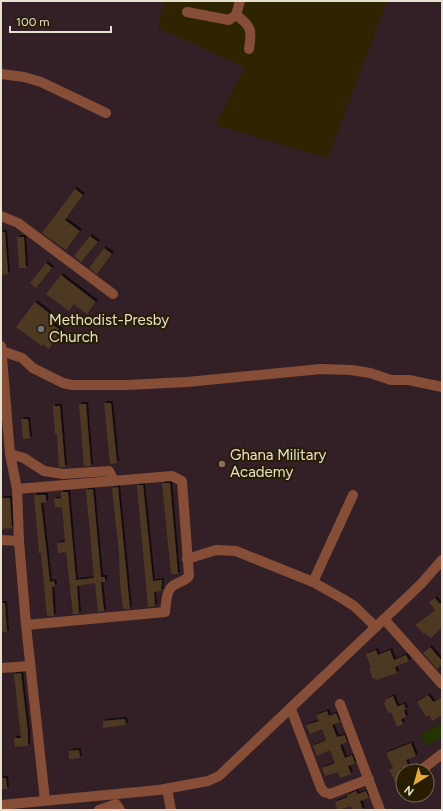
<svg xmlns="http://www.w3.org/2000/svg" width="443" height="811" font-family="Figtree,sans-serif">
	<defs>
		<filter id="shadow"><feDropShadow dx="2" dy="-2" stdDeviation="0" flood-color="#0009"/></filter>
	</defs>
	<rect width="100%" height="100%" fill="#271e02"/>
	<polygon fill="#2f2400" points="164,1 387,1 329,158 215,125 158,28"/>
	<path fill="#332027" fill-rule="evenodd" d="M1 1H164L158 28 245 67 215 125 328 158 387 1H442V810H1ZM403 771H427V795H403Z"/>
	<polygon fill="#233302" points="442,723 442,737 427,746 420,735"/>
	<g fill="#4e3822" filter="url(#shadow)">
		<polygon points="75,189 83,195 65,220 80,231 66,250 42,233"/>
		<polygon points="1,232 5,232 8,274 1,275"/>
		<polygon points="90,236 98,242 81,262 74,256"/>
		<polygon points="17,237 24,237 26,268 19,268"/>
		<polygon points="104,248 112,254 97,274 89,268"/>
		<polygon points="46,263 52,268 36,288 30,283"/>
		<polygon points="61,275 96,302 87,314 74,304 69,311 46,294"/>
		<polygon points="35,302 49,313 48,314 56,321 53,325 62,331 49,349 43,344 42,346 16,327"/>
		<polygon points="104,403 111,403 117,463 110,464"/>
		<polygon points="79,404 86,404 91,466 84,466"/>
		<polygon points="53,406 60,406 65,467 59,467 57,434 55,434"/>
		<polygon points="21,419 28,419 30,438 23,439"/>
		<polygon points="162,483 170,483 178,574 171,574"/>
		<polygon points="137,485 143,485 153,581 162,580 161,591 154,592 155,606 148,607"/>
		<polygon points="118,487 130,609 123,609 120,584 119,553 112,488"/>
		<polygon points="93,489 101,577 105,577 105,582 101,582 104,611 98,612 95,583 77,586 79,614 73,614 66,552 58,553 57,543 65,542 62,507 55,507 54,499 61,498 61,492 68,492 76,580 94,578 86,490"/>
		<polygon points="34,495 46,495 46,502 41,503 50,582 54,581 55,586 52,587 54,616 47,616 41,553 39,553"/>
		<polygon points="1,498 10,498 12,528 1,529"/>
		<polygon points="435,598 440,604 442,602 442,627 431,638 425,633 424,634 415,625 435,610 429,602"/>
		<polygon points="1,603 5,603 7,632 1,632"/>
		<polygon points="430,647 442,661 442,664 437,669 423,653"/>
		<polygon points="376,650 378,655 390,650 394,660 406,655 409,661 395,667 397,673 376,680 375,678 373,679 369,668 371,668 366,654"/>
		<polygon points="21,673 28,733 28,746 15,747 14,738 21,738 14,674"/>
		<polygon points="428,695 433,702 442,697 442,715 432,721 429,715 426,717 417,702"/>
		<polygon points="393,696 397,706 399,706 404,704 406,709 404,710 406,717 401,719 403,724 397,727 391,712 388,713 384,703 386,702 385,700"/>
		<polygon points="327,711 329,716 336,713 340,722 332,725 337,737 345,735 347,742 340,745 345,758 352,755 355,763 348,766 351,774 340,778 338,772 325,776 322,768 335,763 330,750 317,756 313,746 326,740 322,729 310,734 306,725 319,721 316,715"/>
		<polygon points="125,719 126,725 103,728 103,721"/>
		<polygon points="411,743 416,756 406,760 408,765 400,769 403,775 403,783 397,785 389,770 393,768 386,753"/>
		<polygon points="79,750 80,758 69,759 69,751"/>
		<polygon points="1,778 6,778 7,789 1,789"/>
		<polygon points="356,791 358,794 366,791 369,798 360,801 363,810 352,810 351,806 338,810 335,802 348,797 347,795"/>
	</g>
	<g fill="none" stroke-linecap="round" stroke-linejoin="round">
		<g stroke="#864e36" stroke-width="10">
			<polyline points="187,12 229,20 236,15 240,1"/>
			<path d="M236 15C252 26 252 31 249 49"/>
			<polyline points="1,74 24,77 41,82 106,113"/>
			<polyline points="1,216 18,223 113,294"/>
			<polyline points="1,346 10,454 17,489 19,541 26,625 45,800"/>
			<polyline points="2,351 22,358 33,368 63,383 72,385 127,385 187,382 321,369 351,370 370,373 391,380 409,380 442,387"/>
			<polyline points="10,454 24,458 44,471 63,474 109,471 114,481"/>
			<path d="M17 489 172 476 182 481 189 576C184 583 174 582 170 589 166 594 166 605 165 612L26 625"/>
			<polyline points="1,540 19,541"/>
			<polyline points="187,559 216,550 236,551 313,582 353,495"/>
			<polyline points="313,582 343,599 354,606 376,627"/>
			<polyline points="384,619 442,684"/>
			<polyline points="1,668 30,666"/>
			<polyline points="340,704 380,810"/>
			<polyline points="291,709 321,788 324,792 330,794 369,779"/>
			<polyline points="420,771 442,754"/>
			<polyline points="167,789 171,810"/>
			<polyline points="1,805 159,790 208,781 219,776 421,584 442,560"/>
			<polyline points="99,810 116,804 120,810"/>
		</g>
	</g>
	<circle fill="#6b7280" stroke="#271e02" stroke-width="1.5" cx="41" cy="329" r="4"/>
	<circle fill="#8d6e63" stroke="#271e02" stroke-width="1.5" cx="222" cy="464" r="4"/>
	<g text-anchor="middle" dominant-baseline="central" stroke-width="4" stroke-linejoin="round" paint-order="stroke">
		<g font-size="15" fill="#e6e0cf" stroke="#271e02" text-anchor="start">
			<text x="49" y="320">Methodist-Presby<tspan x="49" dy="17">Church</tspan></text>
			<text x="230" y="455">Ghana Military<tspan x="230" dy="17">Academy</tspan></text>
		</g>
	</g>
	<rect width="443" height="811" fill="none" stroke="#e6e0cf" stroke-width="4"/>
	<g transform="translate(415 783) rotate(217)"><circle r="19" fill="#271e02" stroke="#736c54"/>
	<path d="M0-3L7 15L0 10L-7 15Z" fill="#e7ac36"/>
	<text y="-6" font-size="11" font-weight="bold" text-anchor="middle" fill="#e6e0cf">N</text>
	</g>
	<path d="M10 26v6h101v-6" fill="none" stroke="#e6e0cf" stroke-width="2"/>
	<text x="16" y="26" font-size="12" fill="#e6e0cf" stroke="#271e02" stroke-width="3" paint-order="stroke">100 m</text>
</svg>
